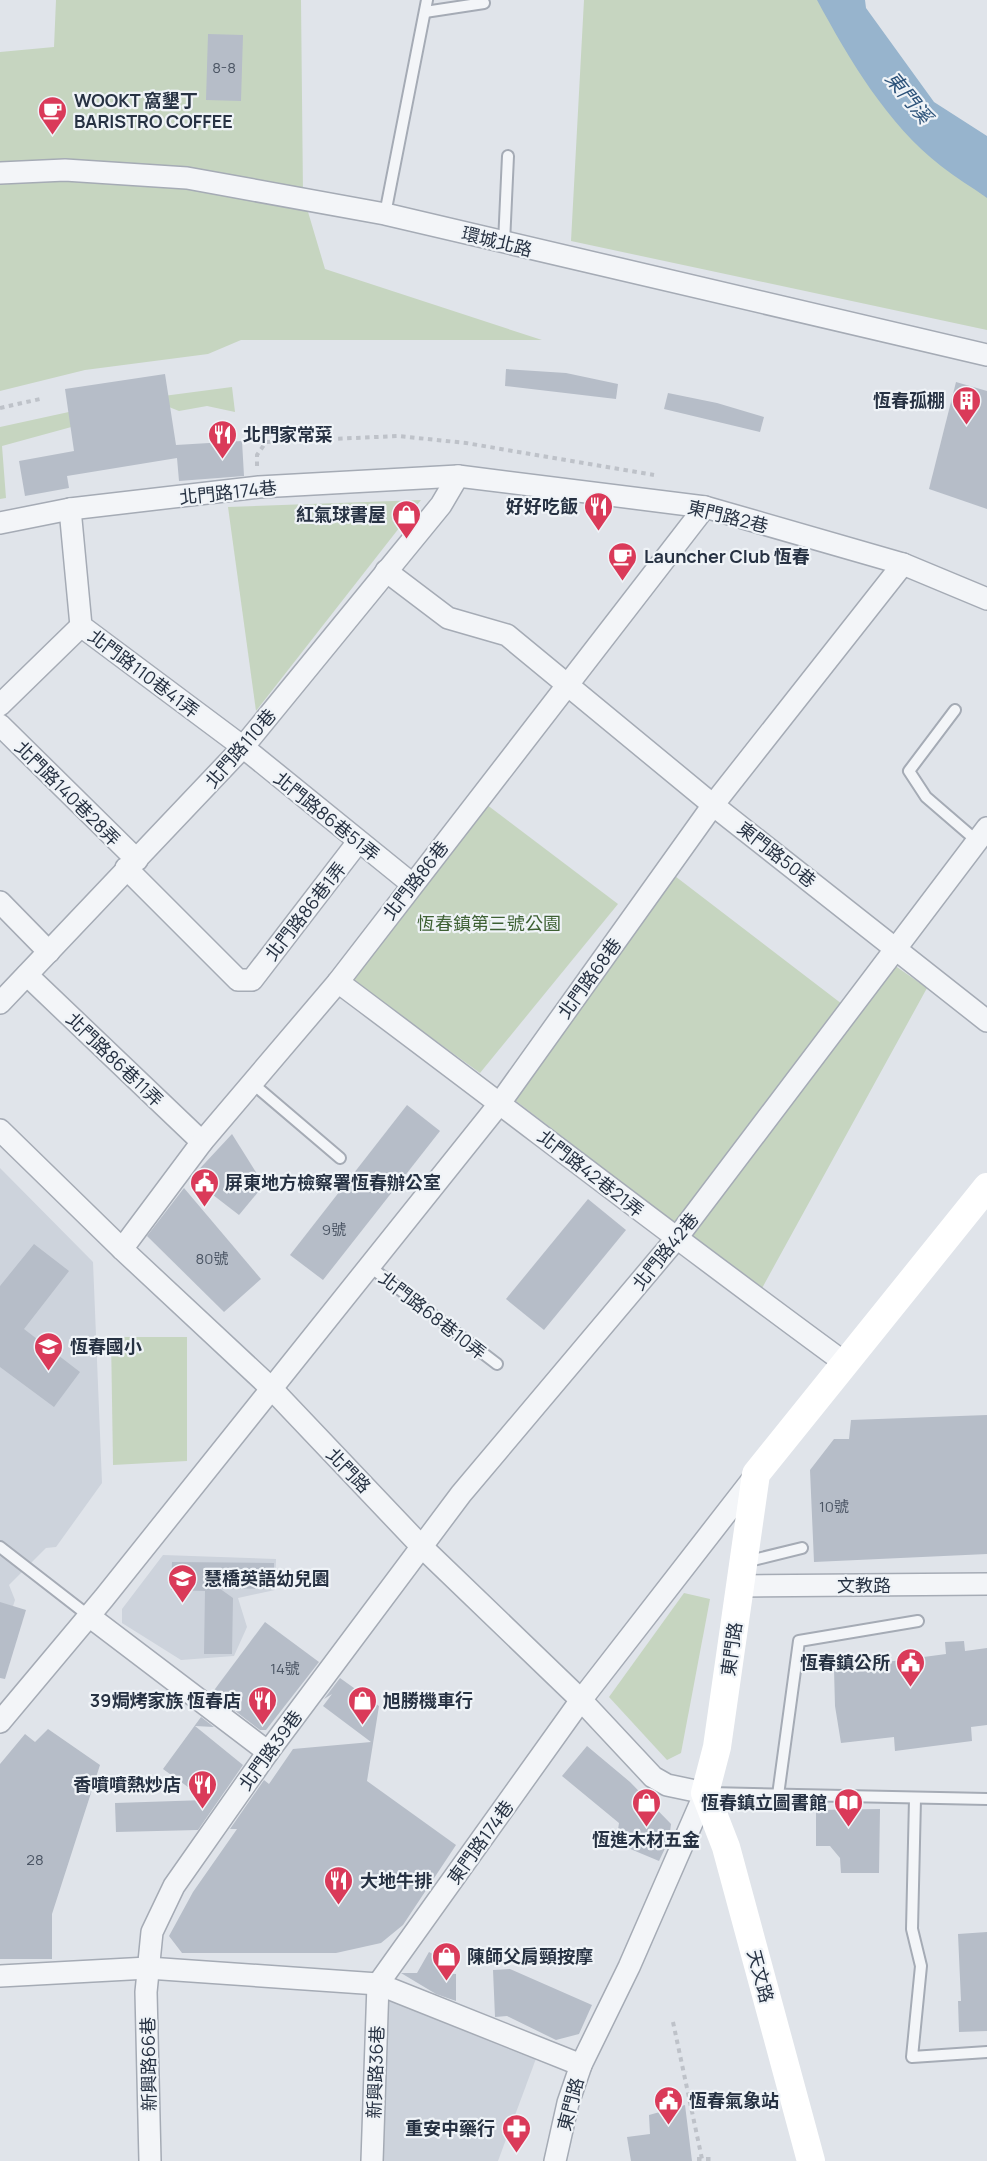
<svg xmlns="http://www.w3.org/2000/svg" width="987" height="2161" font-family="Manrope,'Noto Sans TC',sans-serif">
	<rect width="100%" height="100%" fill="#e0e4ea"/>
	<g fill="#cdd3dc">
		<polygon points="0,1168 93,1262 102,1483 56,1547 46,1548 9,1585 15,1600 0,1646"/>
		<polygon points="163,1555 276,1559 275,1590 238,1598 247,1627 234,1656 181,1660 122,1623 122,1609"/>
		<polygon points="387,1999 537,2056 498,2161 380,2161"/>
	</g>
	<g fill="#c6d5c0">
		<polygon points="56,0 301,0 303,195 325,269 542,340 241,340 208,354 85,370 0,391 0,52 54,47"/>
		<polygon points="584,0 833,0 871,75 987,144 987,330 571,241"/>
		<polygon points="232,387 235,412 207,406 179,411 159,403 2,446 6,498 0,499 0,427 110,403"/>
		<polygon points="421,500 256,711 228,507"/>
		<polygon points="474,795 618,904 480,1073 341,972"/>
		<polygon points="671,873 842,1004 884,958 927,988 761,1290 498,1087"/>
		<polygon points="111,1337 187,1337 187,1461 113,1465"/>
		<polygon points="684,1593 710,1599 681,1753 667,1760 609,1697"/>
	</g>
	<path fill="#97b4cd" d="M817 0H865L866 8 934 102 987 136V198C972 187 956 178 941 166 887 124 849 59 817 0Z"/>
	<g fill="#b6bdc8">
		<polygon points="208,34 243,35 241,101 206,100"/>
		<polygon points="506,369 566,373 618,384 616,399 505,386"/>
		<polygon points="165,374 176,445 242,441 244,476 179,481 177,458 67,476 69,488 25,496 19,461 74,451 65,389"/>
		<polygon points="956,382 987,391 987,509 929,489"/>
		<polygon points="668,393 717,403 764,417 760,432 664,409"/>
		<polygon points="407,1105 440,1131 323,1280 290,1255"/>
		<polygon points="232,1134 264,1185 239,1215 191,1178"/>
		<polygon points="184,1188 261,1279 224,1312 147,1236"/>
		<polygon points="588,1199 626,1230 544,1330 506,1299"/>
		<polygon points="34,1244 69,1271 24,1329 80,1372 54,1407 0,1367 0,1286"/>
		<polygon points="987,1415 987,1554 814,1562 810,1470 834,1439 849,1439 851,1420"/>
		<polygon points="172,1562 274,1563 274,1589 219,1588 233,1598 232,1654 204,1654 205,1591 171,1590"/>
		<polygon points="0,1602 26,1610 5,1679 0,1678"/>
		<polygon points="265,1622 319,1662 266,1730 260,1730 212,1693"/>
		<polygon points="964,1641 965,1651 987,1648 987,1725 971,1727 972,1741 895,1751 894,1737 841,1743 835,1706 834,1669 946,1654 945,1642"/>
		<polygon points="340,1678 379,1706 367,1781 456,1845 403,1925 381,1943 336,1953 182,1953 169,1936 193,1892 237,1829 230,1829 264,1780 269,1784 293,1749 371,1742 323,1706 332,1694 324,1699"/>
		<polygon points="201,1717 214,1727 195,1726 243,1765 198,1830 116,1832 115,1803 206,1800 163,1769"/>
		<polygon points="48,1729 100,1765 52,1914 52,1959 0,1959 0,1764 25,1734 35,1742"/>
		<polygon points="587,1746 630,1782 671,1824 669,1840 659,1861 616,1843 619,1823 562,1776"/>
		<polygon points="880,1809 879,1873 841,1873 840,1858 830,1846 816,1846 816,1810"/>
		<polygon points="987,1932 987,2031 959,2032 958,2001 961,2001 958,1934"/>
		<polygon points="429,1952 447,1962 440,1973 456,1974 456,2001 436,1994 401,1973 417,1973"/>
		<polygon points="510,1969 592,2005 579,2034 556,2040 507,2016 495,2017 493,1970"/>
		<polygon points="685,2105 692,2161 631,2161 627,2137 650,2134 649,2115"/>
	</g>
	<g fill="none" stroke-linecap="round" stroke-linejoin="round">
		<defs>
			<g id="service">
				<polyline points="425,12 484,3"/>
				<polyline points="385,214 427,0"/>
				<polyline points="504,243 508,156"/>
				<polyline points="955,710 909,771 926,797 977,841"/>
				<polyline points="252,1083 340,1158"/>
				<polyline points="369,1266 497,1364"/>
				<polyline points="0,1547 89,1616"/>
				<polyline points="745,1562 802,1548"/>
				<polyline points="709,1793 987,1799"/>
				<polyline points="778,1795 799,1641 918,1621"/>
				<polyline points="915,1799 912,1929 921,1966 912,2057 987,2052"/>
			</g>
			<g id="minor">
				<polyline points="0,173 65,170 187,178 385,214 987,355"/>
				<polyline points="70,509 81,626 243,747 412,884"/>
				<polyline points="0,523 70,509 259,487 458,476 705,507 903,564 987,599"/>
				<polyline points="386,571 448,618 507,635 713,805 987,1021"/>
				<polyline points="0,705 81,626"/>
				<polyline points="0,725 137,860"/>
				<polyline points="126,868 238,980 252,980 358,842"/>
				<polyline points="0,902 49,952"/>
				<polyline points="27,975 202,1142"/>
				<path d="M338 982C507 1108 674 1238 845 1363"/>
				<polyline points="0,1003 243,747 441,505 458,476"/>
				<polyline points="0,1130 122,1249 271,1388 422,1547 581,1700 653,1777 667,1785 705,1793 629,1967 581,2065 568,2103 555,2161"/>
				<polyline points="122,1249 202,1142 338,982 705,507"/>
				<polyline points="740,1586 987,1584"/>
				<polyline points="89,1616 268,1752"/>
				<polyline points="0,1722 104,1598 500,1103 713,805 903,564"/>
				<polyline points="0,1976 148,1968 378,1984 581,2065"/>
				<polyline points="378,1984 581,1700 755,1476"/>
				<polyline points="150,2161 146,1992 152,1932 174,1886 268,1752 461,1494 676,1239 987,828"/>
				<polyline points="372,2161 378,1984"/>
			</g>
		</defs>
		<use href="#service" stroke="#a5abb5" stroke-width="14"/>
		<use href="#minor" stroke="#a5abb5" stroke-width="24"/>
		<g stroke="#bec2c9" stroke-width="4" stroke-dasharray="4.5 4.5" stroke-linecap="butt">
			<polyline points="0,408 40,399"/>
			<polyline points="257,466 257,455 266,442 398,436 466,443 654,475"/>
			<polyline points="673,2022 702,2159"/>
			<polyline points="697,2159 712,2159"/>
		</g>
		<use href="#service" stroke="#f3f5f8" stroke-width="10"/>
		<use href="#minor" stroke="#f3f5f8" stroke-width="21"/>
		<polyline stroke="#fff" stroke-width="28" points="811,2161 726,1847 705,1793 717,1747 756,1474 987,1187"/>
	</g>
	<defs>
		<symbol id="cafe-pin" viewBox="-11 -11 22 30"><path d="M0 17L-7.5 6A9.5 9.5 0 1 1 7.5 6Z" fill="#da3a59" stroke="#eff3f7"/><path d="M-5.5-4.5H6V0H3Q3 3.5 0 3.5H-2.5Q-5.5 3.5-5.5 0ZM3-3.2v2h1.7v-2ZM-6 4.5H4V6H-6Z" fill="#fff"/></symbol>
		<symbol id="building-pin" viewBox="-11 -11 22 30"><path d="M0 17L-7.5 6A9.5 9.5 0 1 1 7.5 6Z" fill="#da3a59" stroke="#eff3f7"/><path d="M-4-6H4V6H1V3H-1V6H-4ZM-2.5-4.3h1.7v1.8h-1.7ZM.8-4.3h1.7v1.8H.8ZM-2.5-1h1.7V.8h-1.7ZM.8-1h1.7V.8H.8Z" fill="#fff"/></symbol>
		<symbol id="restaurant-pin" viewBox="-11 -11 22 30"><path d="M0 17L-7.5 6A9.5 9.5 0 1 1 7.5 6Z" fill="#da3a59" stroke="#eff3f7"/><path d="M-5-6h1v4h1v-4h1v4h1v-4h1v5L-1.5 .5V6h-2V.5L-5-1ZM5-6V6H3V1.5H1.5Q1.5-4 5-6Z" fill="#fff"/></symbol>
		<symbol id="shop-pin" viewBox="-11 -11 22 30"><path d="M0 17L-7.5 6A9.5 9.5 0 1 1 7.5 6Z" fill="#da3a59" stroke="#eff3f7"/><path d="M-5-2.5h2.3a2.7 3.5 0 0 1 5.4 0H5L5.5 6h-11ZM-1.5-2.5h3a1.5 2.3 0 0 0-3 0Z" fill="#fff"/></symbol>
		<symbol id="civic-pin" viewBox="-11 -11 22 30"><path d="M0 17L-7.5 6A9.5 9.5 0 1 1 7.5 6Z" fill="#da3a59" stroke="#eff3f7"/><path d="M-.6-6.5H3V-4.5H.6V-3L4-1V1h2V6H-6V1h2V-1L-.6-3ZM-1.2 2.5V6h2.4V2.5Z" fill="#fff"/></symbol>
		<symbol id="school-pin" viewBox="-11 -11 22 30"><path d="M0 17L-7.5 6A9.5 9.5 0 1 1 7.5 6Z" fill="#da3a59" stroke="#eff3f7"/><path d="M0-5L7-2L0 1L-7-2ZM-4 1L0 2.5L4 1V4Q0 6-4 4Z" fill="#fff"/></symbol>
		<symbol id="library-pin" viewBox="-11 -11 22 30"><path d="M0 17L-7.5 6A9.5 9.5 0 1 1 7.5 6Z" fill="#da3a59" stroke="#eff3f7"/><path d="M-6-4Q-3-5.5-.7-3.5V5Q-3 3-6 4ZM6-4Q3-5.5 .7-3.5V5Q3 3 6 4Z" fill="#fff"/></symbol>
		<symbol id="pharmacy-pin" viewBox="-11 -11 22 30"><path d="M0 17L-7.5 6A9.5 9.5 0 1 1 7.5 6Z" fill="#da3a59" stroke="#eff3f7"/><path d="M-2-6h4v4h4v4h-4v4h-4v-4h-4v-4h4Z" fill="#fff"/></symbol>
	</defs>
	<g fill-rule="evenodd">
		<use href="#cafe-pin" x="36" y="94" width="33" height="45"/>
		<use href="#building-pin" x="950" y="384" width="33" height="45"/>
		<use href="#restaurant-pin" x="206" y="418" width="33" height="45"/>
		<use href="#restaurant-pin" x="582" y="490" width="33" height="45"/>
		<use href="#shop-pin" x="390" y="498" width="33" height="45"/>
		<use href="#cafe-pin" x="606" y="540" width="33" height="45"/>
		<use href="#civic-pin" x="188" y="1166" width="33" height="45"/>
		<use href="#school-pin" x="32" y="1330" width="33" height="45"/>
		<use href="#school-pin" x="166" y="1562" width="33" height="45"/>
		<use href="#civic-pin" x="894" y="1646" width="33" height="45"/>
		<use href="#restaurant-pin" x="246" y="1684" width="33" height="45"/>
		<use href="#shop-pin" x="346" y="1684" width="33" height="45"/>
		<use href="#restaurant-pin" x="186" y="1768" width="33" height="45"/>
		<use href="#shop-pin" x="630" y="1786" width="33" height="45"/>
		<use href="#library-pin" x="832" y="1786" width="33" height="45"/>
		<use href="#restaurant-pin" x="322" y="1864" width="33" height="45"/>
		<use href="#shop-pin" x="430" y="1940" width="33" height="45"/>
		<use href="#civic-pin" x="652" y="2084" width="33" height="45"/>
		<use href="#pharmacy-pin" x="500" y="2112" width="33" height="45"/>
	</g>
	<g text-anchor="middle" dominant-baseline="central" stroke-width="4.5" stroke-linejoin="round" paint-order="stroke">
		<g font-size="15" fill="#4b5564">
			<text x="224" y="67">8-8</text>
			<text x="334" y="1229">9號</text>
			<text x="212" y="1258">80號</text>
			<text x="834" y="1506">10號</text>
			<text x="285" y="1668">14號</text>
			<text x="35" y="1859">28</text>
		</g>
		<g font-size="18" font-weight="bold" fill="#273243" stroke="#eff3f7" text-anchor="start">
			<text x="74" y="100">WOOKT 窩墾丁<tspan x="74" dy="21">BARISTRO COFFEE</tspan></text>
			<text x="945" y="400" text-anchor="end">恆春孤棚</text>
			<text x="243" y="434">北門家常菜</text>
			<text x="578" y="506" text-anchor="end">好好吃飯</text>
			<text x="386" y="514" text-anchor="end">紅氣球書屋</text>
			<text x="644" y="556">Launcher Club 恆春</text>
			<text x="225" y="1182">屏東地方檢察署恆春辦公室</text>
			<text x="70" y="1346">恆春國小</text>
			<text x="204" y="1578">慧橋英語幼兒園</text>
			<text x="890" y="1662" text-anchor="end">恆春鎮公所</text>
			<text x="241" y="1700" text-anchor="end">39焗烤家族 恆春店</text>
			<text x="383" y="1700">旭勝機車行</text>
			<text x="181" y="1784" text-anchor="end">香噴噴熱炒店</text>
			<text x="827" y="1802" text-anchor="end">恆春鎮立圖書館</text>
			<text x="646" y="1839" text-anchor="middle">恆進木材五金</text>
			<text x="360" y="1880">大地牛排</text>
			<text x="467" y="1956">陳師父肩頸按摩</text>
			<text x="689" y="2100">恆春氣象站</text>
			<text x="495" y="2128" text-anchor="end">重安中藥行</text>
		</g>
		<g font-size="18" fill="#273243" stroke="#eff3f7">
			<text transform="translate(497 241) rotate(14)">環城北路</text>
			<text transform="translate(228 492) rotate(-6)">北門路174巷</text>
			<text transform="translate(728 516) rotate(14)">東門路2巷</text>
			<text transform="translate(144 673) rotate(37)">北門路110巷41弄</text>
			<text transform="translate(240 748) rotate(-49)">北門路110巷</text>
			<text transform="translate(68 793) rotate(45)">北門路140巷28弄</text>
			<text transform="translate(327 816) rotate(39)">北門路86巷51弄</text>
			<text transform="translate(777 854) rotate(38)">東門路50巷</text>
			<text transform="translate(415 880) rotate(-52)">北門路86巷</text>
			<text transform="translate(305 911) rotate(-52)">北門路86巷1弄</text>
			<text transform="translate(589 978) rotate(-54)">北門路68巷</text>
			<text transform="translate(115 1059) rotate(44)">北門路86巷11弄</text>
			<text transform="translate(591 1173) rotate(38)">北門路42巷21弄</text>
			<text transform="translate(665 1251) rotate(-51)">北門路42巷</text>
			<text transform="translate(433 1315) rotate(38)">北門路68巷10弄</text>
			<text transform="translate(349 1470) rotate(46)">北門路</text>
			<text x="864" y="1585">文教路</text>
			<text transform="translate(731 1649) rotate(-82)">東門路</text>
			<text transform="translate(270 1750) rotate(-54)">北門路39巷</text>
			<text transform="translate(480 1842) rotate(-54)">東門路174巷</text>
			<text transform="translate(761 1976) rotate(75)">天文路</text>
			<text transform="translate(148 2064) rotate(-91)">新興路66巷</text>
			<text transform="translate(375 2072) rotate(-88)">新興路36巷</text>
			<text transform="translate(570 2104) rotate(-75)">東門路</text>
		</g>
		<g font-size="18" fill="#3d6033" stroke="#eff3f7">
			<text x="489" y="923">恆春鎮第三號公園</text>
		</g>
		<g font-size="20" font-style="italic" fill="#2d537a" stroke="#eff3f7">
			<text transform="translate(909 97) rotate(51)">東門溪</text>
		</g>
	</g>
</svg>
